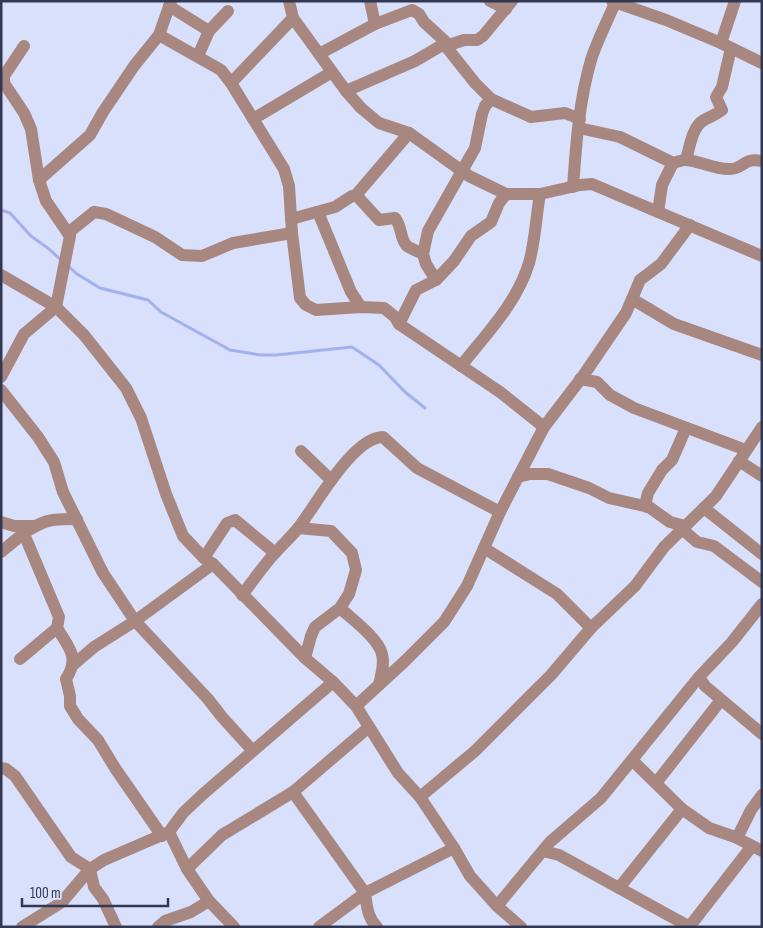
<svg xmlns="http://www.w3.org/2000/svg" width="763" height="928" font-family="'Sofia Sans Condensed',sans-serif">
	<rect width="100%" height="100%" fill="#d9e0fb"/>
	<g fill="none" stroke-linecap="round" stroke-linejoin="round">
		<g stroke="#a2b1ee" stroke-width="3">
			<polyline points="1,210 10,213 31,236 49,249 62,261"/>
			<polyline points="67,265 77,274 100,288 148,300 161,312 230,350 260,355 276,355 352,347 379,365 405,392 425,408"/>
		</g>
		<g stroke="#a88780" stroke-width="12">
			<polyline points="289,1 293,18 346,91 361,108 379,123 409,133 469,176 506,194 540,194 580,185 592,184 762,256"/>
			<polyline points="370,1 375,24"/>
			<polyline points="490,1 506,9"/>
			<polyline points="612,1 666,20 721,43 762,63"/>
			<polyline points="169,6 209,31"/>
			<polyline points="159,35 221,70 231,83 284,169 289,186 292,233 300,298 306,305 316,310 361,307 384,308 395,317 399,324 500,392 544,427"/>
			<polyline points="721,43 735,1"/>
			<polyline points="444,44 475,83 491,99 531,117 565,113 580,119"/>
			<polyline points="319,54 375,24 412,10 419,14 424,22 449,45"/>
			<polyline points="198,56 209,31 228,11"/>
			<polyline points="231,83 293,18"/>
			<polyline points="346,91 415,61 444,44 449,45 464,40 477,40 483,36 512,1"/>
			<polyline points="253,119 332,72"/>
			<path d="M579 128 620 137 673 163C676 162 680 161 684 160 696 159 714 170 730 169 744 169 743 157 762 161"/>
			<path d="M686 160C690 146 692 127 704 120 711 116 716 115 722 110L716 97 722 87 731 48"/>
			<polyline points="39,180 90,135 103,112 134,66 159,35 171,1"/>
			<path d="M573 187C576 145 579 101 591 60 597 41 607 22 615 3"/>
			<path d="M356 195 379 220 395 218C402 226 400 240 407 246 411 249 418 251 423 254"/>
			<polyline points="318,212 351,292 361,307"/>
			<polyline points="658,212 662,185 673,163"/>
			<polyline points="291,219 335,207 352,196 356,195 409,133"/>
			<polyline points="68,233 94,212 106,214 155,237 182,255 202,256 233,243 292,233"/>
			<polyline points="1,275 56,307 84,335 126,388 141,418 166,494 183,536 204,558 213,564 305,658 333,682 356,706 398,773 420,797 454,848 470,876 497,906 521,927"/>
			<polyline points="436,280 426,264 423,254 428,231 475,148 482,114 485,106 491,99"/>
			<polyline points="632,299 674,324 762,355"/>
			<polyline points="399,324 416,290 436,280 454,261 471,236 491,222 499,203 506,194"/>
			<path d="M461 366C486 334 517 303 529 263 535 242 536 217 540 194"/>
			<polyline points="1,377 24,334 56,307 70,236 46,201 39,180 31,129 24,113 4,83 4,76 24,46"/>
			<polyline points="580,379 597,382 610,395 634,408 746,450"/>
			<polyline points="1,390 38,437 54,462 63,492 103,573 135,621 208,699 222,717 252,750"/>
			<polyline points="301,451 331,480"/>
			<polyline points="739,461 762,476"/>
			<polyline points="518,477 530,474 548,474 589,488 609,498 649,507 670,522 685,526"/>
			<polyline points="647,507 646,501 648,493 662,470 672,460 686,428"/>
			<polyline points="704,508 762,554"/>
			<polyline points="1,522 14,526 36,526"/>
			<polyline points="298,528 331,531 352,553 356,570 349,594 340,608 315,627 311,636 305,658"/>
			<polyline points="682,529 697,542 714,546 762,582"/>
			<polyline points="484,548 557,594 591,628"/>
			<path d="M1 552C16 540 33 523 53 520 61 519 69 519 77 519"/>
			<polyline points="204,558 227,523 235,520 275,553"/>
			<path d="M242 595C253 581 263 566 275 553 283 544 292 536 299 527 316 505 353 437 383 437L417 468 500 512"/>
			<path d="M340 608C353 620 378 638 382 654 385 664 381 675 379 685"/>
			<path d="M57 628C69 648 80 657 66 679L70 696V706L78 719 98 740 115 768 162 836"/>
			<polyline points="20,659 57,628 59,617 24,534"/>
			<polyline points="73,665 94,647 135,621 213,564"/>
			<polyline points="699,677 705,686 762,734"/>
			<polyline points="356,706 405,661 444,622 467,586 500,512 544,427 583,376 626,313 640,280 661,264 690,225"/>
			<polyline points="632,760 682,809 709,828 735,837 762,851"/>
			<polyline points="1,768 6,769 15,776 71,857 90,869 94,887 103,899 116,927"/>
			<polyline points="656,783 721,700"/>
			<path d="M293 792 365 893C367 906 367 917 377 927"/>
			<polyline points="420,797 475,751 551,675 591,628 635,586 664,547 716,496 762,427"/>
			<polyline points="169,832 187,869 209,901 234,927"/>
			<polyline points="737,838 751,810 762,795"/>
			<polyline points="543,851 559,855 690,927"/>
			<polyline points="187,869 222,835 293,792 369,727"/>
			<polyline points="619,888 682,809"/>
			<polyline points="497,906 550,842 601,798 699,677 732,642 762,604"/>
			<polyline points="690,926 752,846"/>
			<polyline points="22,927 62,902 90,869 104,860 169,832 183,813 202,795 333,682"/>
			<polyline points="158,927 165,921 191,912 209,901"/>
			<polyline points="319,927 365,893 454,848"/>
		</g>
	</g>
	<rect width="763" height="928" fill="none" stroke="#323852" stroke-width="5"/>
	<path d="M22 898v8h146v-8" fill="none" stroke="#323852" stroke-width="2.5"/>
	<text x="30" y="898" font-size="15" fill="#323852" stroke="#d9e0fb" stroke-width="4" paint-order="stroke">100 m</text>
</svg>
